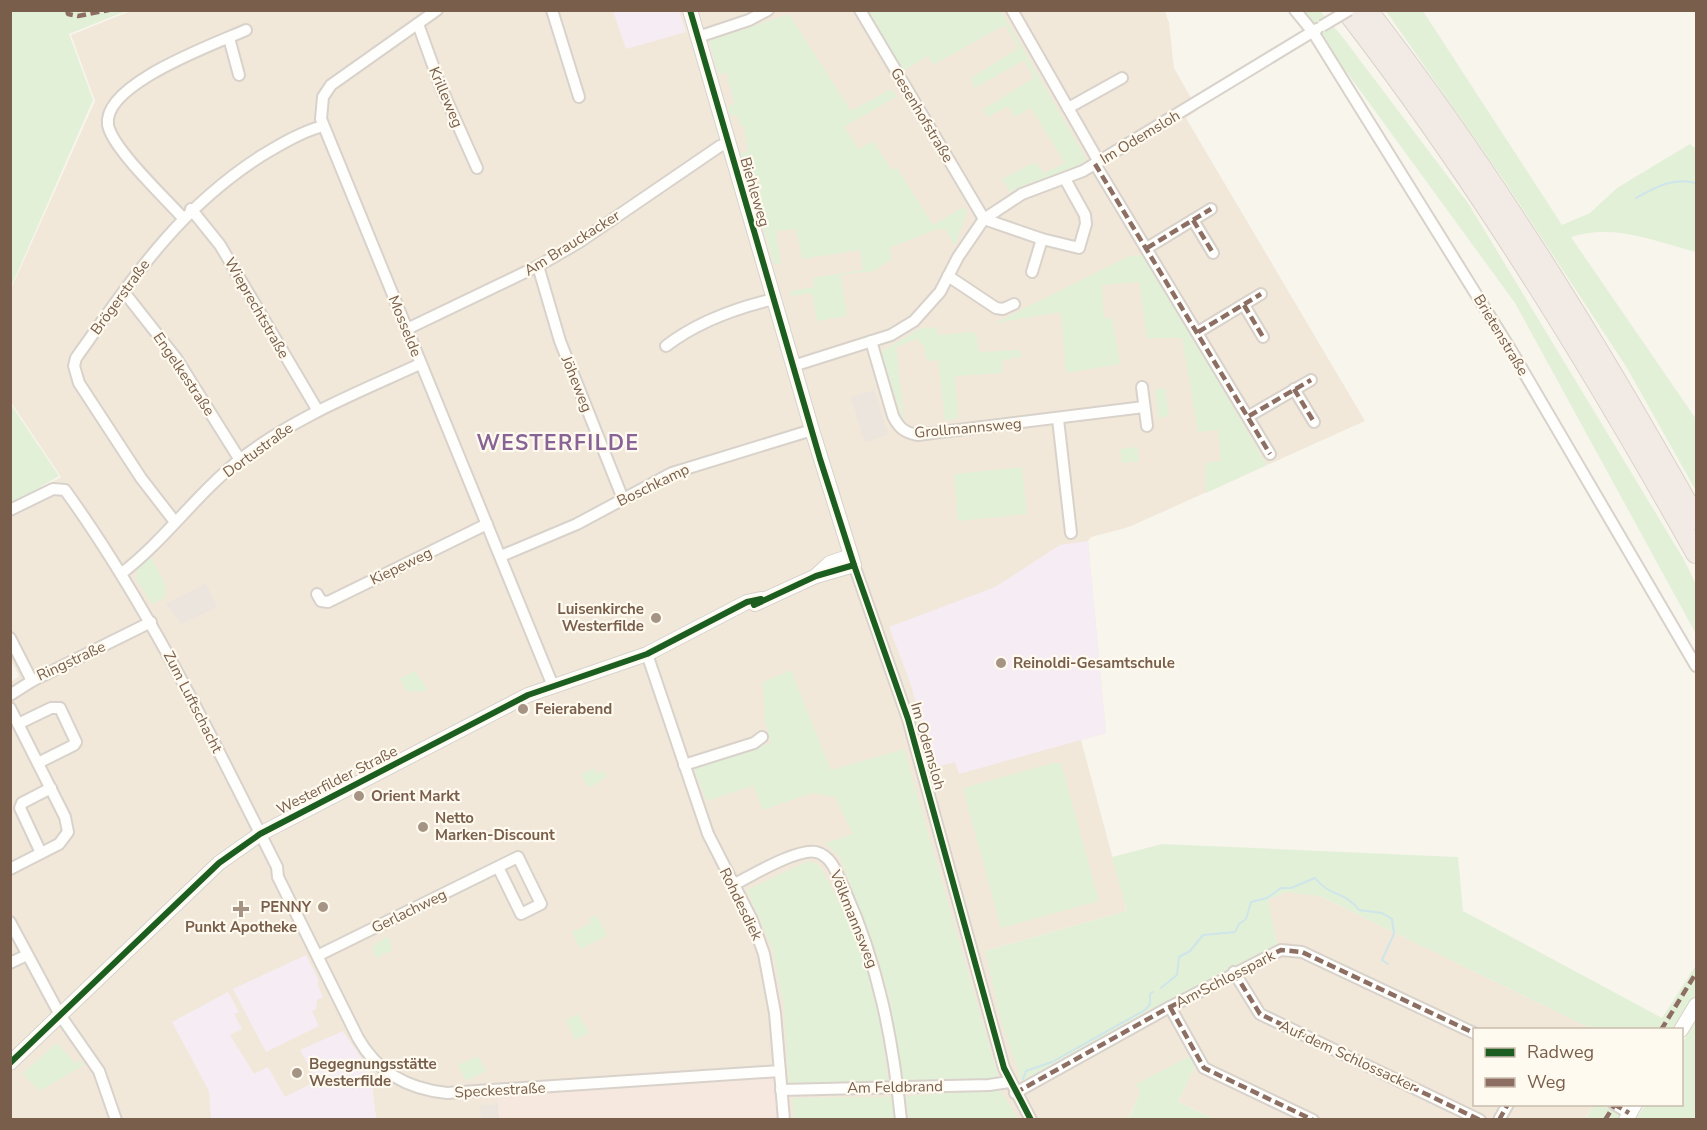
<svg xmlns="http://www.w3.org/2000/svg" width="1707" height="1130" font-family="'Nunito Sans',sans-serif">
	<rect width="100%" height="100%" fill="#f8f5ed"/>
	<polygon fill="#f1e8da" points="133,10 1165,11 1169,23 1174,68 1198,110 1186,118 1365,421 1129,527 1091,537 1088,541 1106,733 1081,740 1127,911 985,951 1022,1082 1218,974 1277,945 1267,900 1286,892 1298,892 1320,896 1592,1029 1474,1030 1474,1104 1594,1105 1585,1119 1215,1119 1178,1102 1195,1066 1140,1093 1128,1119 784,1119 497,1091 500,1119 376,1119 370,1071 342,1031 317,1081 242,1119 11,1120 10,683 19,676 10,658 11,504 61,477 11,402 11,289 95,101 71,35"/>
	<polygon fill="#f6e8de" points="780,1071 784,1119 500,1119 497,1090"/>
	<g fill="#ebe5de">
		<polygon points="874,390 888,435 865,442 851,397"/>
		<polygon points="206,584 217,607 181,624 166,604"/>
		<polygon points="498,1104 499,1119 481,1119 480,1106"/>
	</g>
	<g fill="#f6ecf4">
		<polygon points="613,11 679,11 686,32 626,49"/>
		<polygon points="1088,541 1106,733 959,774 955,762 933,768 911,685 889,627 995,587 1060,545"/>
		<polygon points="306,955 319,981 317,983 323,997 317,1000 316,1009 312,1011 319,1026 266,1052 233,989"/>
		<polygon points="228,992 239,1012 234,1014 242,1029 230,1035 254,1074 268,1067 285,1097 317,1081 300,1050 343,1031 370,1071 376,1119 211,1119 209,1091 172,1022"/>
	</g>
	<g fill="#e3f0d8">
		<polygon points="11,10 126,11 69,34 93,100 11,287"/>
		<path d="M866 11H1001L1086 158C1080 176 1051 176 1036 181 1027 183 1018 189 1010 192L1002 179 1035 162 1044 173 1065 163 1031 108 1015 117 1008 106 988 117 982 110 1034 78 1024 60 975 88 970 79 1018 48 1005 25 933 65 928 56 901 72Z"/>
		<polygon points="1302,11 1320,11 1341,35 1468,203 1683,558 1696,584 1696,634 1515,303"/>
		<path d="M1386 11H1423L1562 225 1590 213 1617 188 1690 144 1696 149V252C1655 241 1613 223 1571 237L1696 419V491L1627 368 1503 179Z"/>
		<polygon points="789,14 851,111 891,89 897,96 844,127 859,149 873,141 892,170 897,168 933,225 963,207 967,212 955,246 945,229 938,229 889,248 892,259 874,271 845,274 841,277 847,316 817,321 812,293 792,296 790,291 814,287 813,278 863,270 860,250 802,259 796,229 776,231 781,264 774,264 758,208 762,206 759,176 749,179 741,153 748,151 744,126 741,126 737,115 731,116 728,106 735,104 726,72 719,75 709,41"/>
		<polygon points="1144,255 1267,465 1206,493 1205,463 1221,461 1218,430 1198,432 1182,338 1147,338 1139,282 1102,285 1104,318 1112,317 1120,364 1066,373 1061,312 995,323 1130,256"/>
		<polygon points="936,327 938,335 971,332 976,334 979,352 1020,350 1022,357 1002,360 1003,373 955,376 958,418 945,421 938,360 927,361 924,346 917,339 896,347 905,426 881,352 919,329"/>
		<polygon points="1165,388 1169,416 1158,418 1155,390"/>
		<polygon points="10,403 59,476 11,504 10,504"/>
		<polygon points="1137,447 1139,461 1122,463 1120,449"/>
		<polygon points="1022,467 1027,514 958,521 954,474"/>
		<polygon points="150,555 165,584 165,598 152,604 136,578 138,570"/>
		<polygon points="791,670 831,770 904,749 998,1077 974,1081 902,1083 891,1004 877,954 840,857 825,843 853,834 835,797 812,793 763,810 753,786 707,801 693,767 771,743 765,721 763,682"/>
		<polygon points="415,671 427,689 422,692 406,691 400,679"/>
		<polygon points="1053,763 1061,763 1099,901 1001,928 963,788"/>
		<polygon points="593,768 596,774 603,770 607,777 589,788 581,775"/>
		<polygon points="1162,844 1458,857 1463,911 1662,1018 1696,965 1696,996 1676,1029 1592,1029 1320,896 1286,892 1268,900 1277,945 1218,974 1022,1083 1000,1016 985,951 1127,911 1112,857"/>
		<path d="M808 861 818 864C840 897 865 956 874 995 881 1024 884 1053 888 1082L789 1085 784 1006 773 950 747 890Z"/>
		<polygon points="597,915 607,936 580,949 572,932 591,923 589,919"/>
		<polygon points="386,937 390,939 392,950 376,958 372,947"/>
		<polygon points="578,1014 589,1033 575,1040 566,1020"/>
		<polygon points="1696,1019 1696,1119 1636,1119 1645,1105 1682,1104 1682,1043"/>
		<polygon points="57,1043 76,1064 80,1060 84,1065 40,1091 22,1074"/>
		<polygon points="1192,1055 1195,1066 1178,1102 1215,1119 1128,1120 1140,1093 1136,1084"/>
		<polygon points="478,1056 486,1071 466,1081 458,1065"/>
		<polygon points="1000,1090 1019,1119 909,1119 906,1096"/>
		<polygon points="893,1097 895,1119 794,1119 793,1098"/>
		<polygon points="1594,1105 1630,1105 1621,1119 1585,1120"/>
	</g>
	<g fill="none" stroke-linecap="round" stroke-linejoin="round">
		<g stroke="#cee5ea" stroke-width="2">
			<path d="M1636 198C1656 187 1673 177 1696 183"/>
			<path d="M1161 988 1177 975 1179 957 1190 951 1203 935 1235 932 1239 924 1246 919 1251 902 1267 898 1281 888H1291L1315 878C1330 897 1345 891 1359 910L1382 913 1392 919 1394 934 1382 960 1388 964"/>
			<polyline points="1023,1079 1026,1071 1052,1062 1145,1010 1150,1004 1150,994 1153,992"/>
		</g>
		<defs>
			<g id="minor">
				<polyline points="437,10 331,85 323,97 321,119 553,686"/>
				<polyline points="552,10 579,97"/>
				<polyline points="860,10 984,219 1042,239 1079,248 1086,224 1085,215 1065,179"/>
				<polyline points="1012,10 1099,162"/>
				<polyline points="1295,10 1313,32 1512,352 1696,666"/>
				<polyline points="418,24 440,85 477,168"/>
				<polyline points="698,37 749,20 768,10"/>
				<polyline points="229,38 239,75"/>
				<polyline points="1068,108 1122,78"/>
				<polyline points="1095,164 1270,454"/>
				<polyline points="191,209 220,245 318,411"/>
				<path d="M183 218C166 199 112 148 108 125 102 84 215 44 246 30"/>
				<polyline points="1193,220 1213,253"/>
				<polyline points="1147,248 1211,209"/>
				<polyline points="538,266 560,341 623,499"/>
				<polyline points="1032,272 1042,239"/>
				<polyline points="948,276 996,308 1003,309 1014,304"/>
				<polyline points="124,292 176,358 240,460"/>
				<polyline points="1244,305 1263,337"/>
				<polyline points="407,329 538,266 578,243 720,146 729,144"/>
				<polyline points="1198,332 1261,294"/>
				<path d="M871 341 893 416C899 428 904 432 917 435L1144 407"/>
				<path d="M666 346C697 322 736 308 774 299"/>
				<polyline points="793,366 891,335 914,321 940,292 958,257 984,219 1022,194 1083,171 1317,29"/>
				<polyline points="1142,387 1147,426"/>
				<polyline points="1294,389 1314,422"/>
				<polyline points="1249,416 1311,380"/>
				<polyline points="1058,419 1071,533"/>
				<path d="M10 510 53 489 65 490C150 608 212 738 277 867L278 877 358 1038C377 1072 408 1089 447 1093L780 1071"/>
				<path d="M175 522 141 478 79 383 74 366 76 358C133 278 177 210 261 156 281 144 301 132 323 126"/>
				<polyline points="501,556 577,524 672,473 812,430"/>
				<polyline points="854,565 908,719 1004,1068 1031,1120"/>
				<path d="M122 573C166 539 198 492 242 458 295 417 359 392 420 364"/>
				<polyline points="317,594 321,601 328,602 487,524"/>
				<polyline points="10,638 32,681 151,622"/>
				<polyline points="647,654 708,834 752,920 764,954 775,1013 784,1120"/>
				<polyline points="10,695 32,681"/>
				<polyline points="10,708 65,817 68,832 59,844 10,869"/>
				<polyline points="18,724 51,708 60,708 76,742 74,745 38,763"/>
				<polyline points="684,765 754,743 762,737"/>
				<polyline points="41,853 20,808 22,803 51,788"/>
				<path d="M733 885C751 876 797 848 816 852 833 856 838 877 845 891 878 964 893 1039 901 1120"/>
				<polyline points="10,922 60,1015 99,1071 116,1120"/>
				<polyline points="319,955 518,857 541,904 521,914 498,867"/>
				<polyline points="10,963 27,955"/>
				<polyline points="1234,972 1260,1014 1480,1120"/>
				<polyline points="1170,1007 1204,1068 1313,1120"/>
				<polyline points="781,1090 989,1085 1009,1082"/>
				<polyline points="1015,1093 1166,1009 1281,950 1302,952 1474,1033"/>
				<polyline points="1614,1104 1629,1113"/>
				<polyline points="1499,1120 1508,1104"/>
			</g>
			<g id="tertiary">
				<polyline points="690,10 812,430 854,565 816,576 755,604"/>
				<polyline points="817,575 830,563 851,556"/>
				<polyline points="1681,1030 1696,1005"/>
				<polyline points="10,1063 219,863 260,834 528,695 647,654 747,602 761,599"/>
				<polyline points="1626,1120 1635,1104"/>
			</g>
			<g id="motorway">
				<path d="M1346 10C1478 181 1591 366 1696 553"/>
				<path d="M1367 10C1491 170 1597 343 1696 519"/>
			</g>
		</defs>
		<use href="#minor" stroke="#d8d2cb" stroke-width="14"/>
		<use href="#tertiary" stroke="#d8d2cb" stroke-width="16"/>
		<use href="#motorway" stroke="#dad2ca" stroke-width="22"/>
		<use href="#minor" stroke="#fefefc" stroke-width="10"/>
		<use href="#tertiary" stroke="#fefefc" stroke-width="14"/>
		<use href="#motorway" stroke="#f1eae5" stroke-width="20"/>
		<defs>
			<polyline id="minor-bridge" points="1322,26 1349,10"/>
		</defs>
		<use href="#minor-bridge" stroke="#d8d2cb" stroke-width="14" stroke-linecap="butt"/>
		<use href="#minor-bridge" stroke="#fefefc" stroke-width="10"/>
		<g stroke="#8d6e63" stroke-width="4.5" stroke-dasharray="9 4.5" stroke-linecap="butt">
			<polyline points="67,10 68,14 78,16 109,10"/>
			<polyline points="1095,164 1270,454"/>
			<polyline points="1193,220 1213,253"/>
			<polyline points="1147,248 1211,209"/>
			<polyline points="1244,305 1263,337"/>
			<polyline points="1198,332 1261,294"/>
			<polyline points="1294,389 1314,422"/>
			<polyline points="1249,416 1311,380"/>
			<polyline points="1234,972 1260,1014 1480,1120"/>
			<polyline points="1170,1007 1204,1068 1313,1120"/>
			<polyline points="1661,1030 1696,973"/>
			<polyline points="1015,1093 1166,1009 1281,950 1302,952 1474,1033"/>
			<polyline points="1614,1104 1629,1113"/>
			<polyline points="1499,1120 1508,1104"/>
			<polyline points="1605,1120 1615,1104"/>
		</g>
		<defs>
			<g id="cycleway">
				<polyline points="690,10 820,459 854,565 908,719 1004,1068 1031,1120"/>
				<polyline points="754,605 816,576 854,565"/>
				<polyline points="10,1063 219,863 260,834 528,695 647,654 747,602 761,599"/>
			</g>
		</defs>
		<use href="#cycleway" stroke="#fffaef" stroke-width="10"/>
		<use href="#cycleway" stroke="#1b5e20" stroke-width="6"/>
	</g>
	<g fill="#a59484" stroke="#fffaef" stroke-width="2">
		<circle cx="656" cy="618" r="6"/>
		<circle cx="1001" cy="663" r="6"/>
		<circle cx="523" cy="709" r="6"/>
		<circle cx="359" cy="796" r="6"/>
		<circle cx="423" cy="827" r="6"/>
		<circle cx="323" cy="907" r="6"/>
		<path d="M238 900h6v6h6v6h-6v6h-6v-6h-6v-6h6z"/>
		<circle cx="297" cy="1073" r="6"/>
	</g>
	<g text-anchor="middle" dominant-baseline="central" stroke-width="4.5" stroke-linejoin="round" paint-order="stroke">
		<g font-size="15" fill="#795f4b" stroke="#fffaef">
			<text transform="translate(446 97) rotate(67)">Krilleweg</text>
			<text transform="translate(922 115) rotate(59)">Gesenhofstraße</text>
			<text transform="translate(1140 137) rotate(-31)">Im Odemsloh</text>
			<text transform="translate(755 192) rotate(74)">Biehleweg</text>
			<text transform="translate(572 243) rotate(-32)">Am Brauckacker</text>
			<text transform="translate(120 297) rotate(-54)">Brögerstraße</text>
			<text transform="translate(257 308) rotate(60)">Wieprechtstraße</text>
			<text transform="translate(405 326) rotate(68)">Mosselde</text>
			<text transform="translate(1501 335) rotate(59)">Brietenstraße</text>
			<text transform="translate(184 374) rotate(56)">Engelkestraße</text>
			<text transform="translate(577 384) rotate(68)">Jöheweg</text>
			<text transform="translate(968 428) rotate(-5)">Grollmannsweg</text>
			<text transform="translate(258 450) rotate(-36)">Dortustraße</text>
			<text transform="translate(653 485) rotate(-26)">Boschkamp</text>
			<text transform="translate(401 566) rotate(-26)">Kiepeweg</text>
			<text transform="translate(71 661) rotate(-25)">Ringstraße</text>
			<text transform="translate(193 702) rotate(63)">Zum Luftschacht</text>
			<text transform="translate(928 746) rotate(74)">Im Odemsloh</text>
			<text transform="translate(337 780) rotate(-27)">Westerfilder Straße</text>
			<text transform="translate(741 904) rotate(64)">Rohdesdiek</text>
			<text transform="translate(409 911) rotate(-26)">Gerlachweg</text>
			<text transform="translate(854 919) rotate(68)">Völkmannsweg</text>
			<text transform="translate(1225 979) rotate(-27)">Am Schlosspark</text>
			<text transform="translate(1348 1056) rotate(25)">Auf dem Schlossacker</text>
			<text transform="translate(895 1087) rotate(-1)">Am Feldbrand</text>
			<text transform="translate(500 1090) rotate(-3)">Speckestraße</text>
		</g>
		<g font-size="15" font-weight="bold" fill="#795f4b" stroke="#fffaef" text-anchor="start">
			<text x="644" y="609" text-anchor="end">Luisenkirche<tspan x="644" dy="17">Westerfilde</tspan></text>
			<text x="1013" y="663">Reinoldi-Gesamtschule</text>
			<text x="535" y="709">Feierabend</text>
			<text x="371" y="796">Orient Markt</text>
			<text x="435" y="818">Netto<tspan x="435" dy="17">Marken-Discount</tspan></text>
			<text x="311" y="907" text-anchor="end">PENNY</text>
			<text x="241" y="927" text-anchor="middle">Punkt Apotheke</text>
			<text x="309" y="1064">Begegnungsstätte<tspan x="309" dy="17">Westerfilde</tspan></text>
		</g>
		<g font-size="21" font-weight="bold" letter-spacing="1.5" fill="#886395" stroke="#fffaef">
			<text x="558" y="443">WESTERFILDE</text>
		</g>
	</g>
	<rect width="1707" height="1130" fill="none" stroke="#795f4b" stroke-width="24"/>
	<rect x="1473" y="1028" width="210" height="78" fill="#fffaef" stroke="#c9bcad" stroke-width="1.5"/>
	<rect x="1485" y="1048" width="30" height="9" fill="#1b5e20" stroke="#c9bcad" stroke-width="1.5"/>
	<text x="1527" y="1058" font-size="18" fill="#795f4b">Radweg</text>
	<rect x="1485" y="1078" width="30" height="9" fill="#8d6e63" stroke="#c9bcad" stroke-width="1.5"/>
	<text x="1527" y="1088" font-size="18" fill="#795f4b">Weg</text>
</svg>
